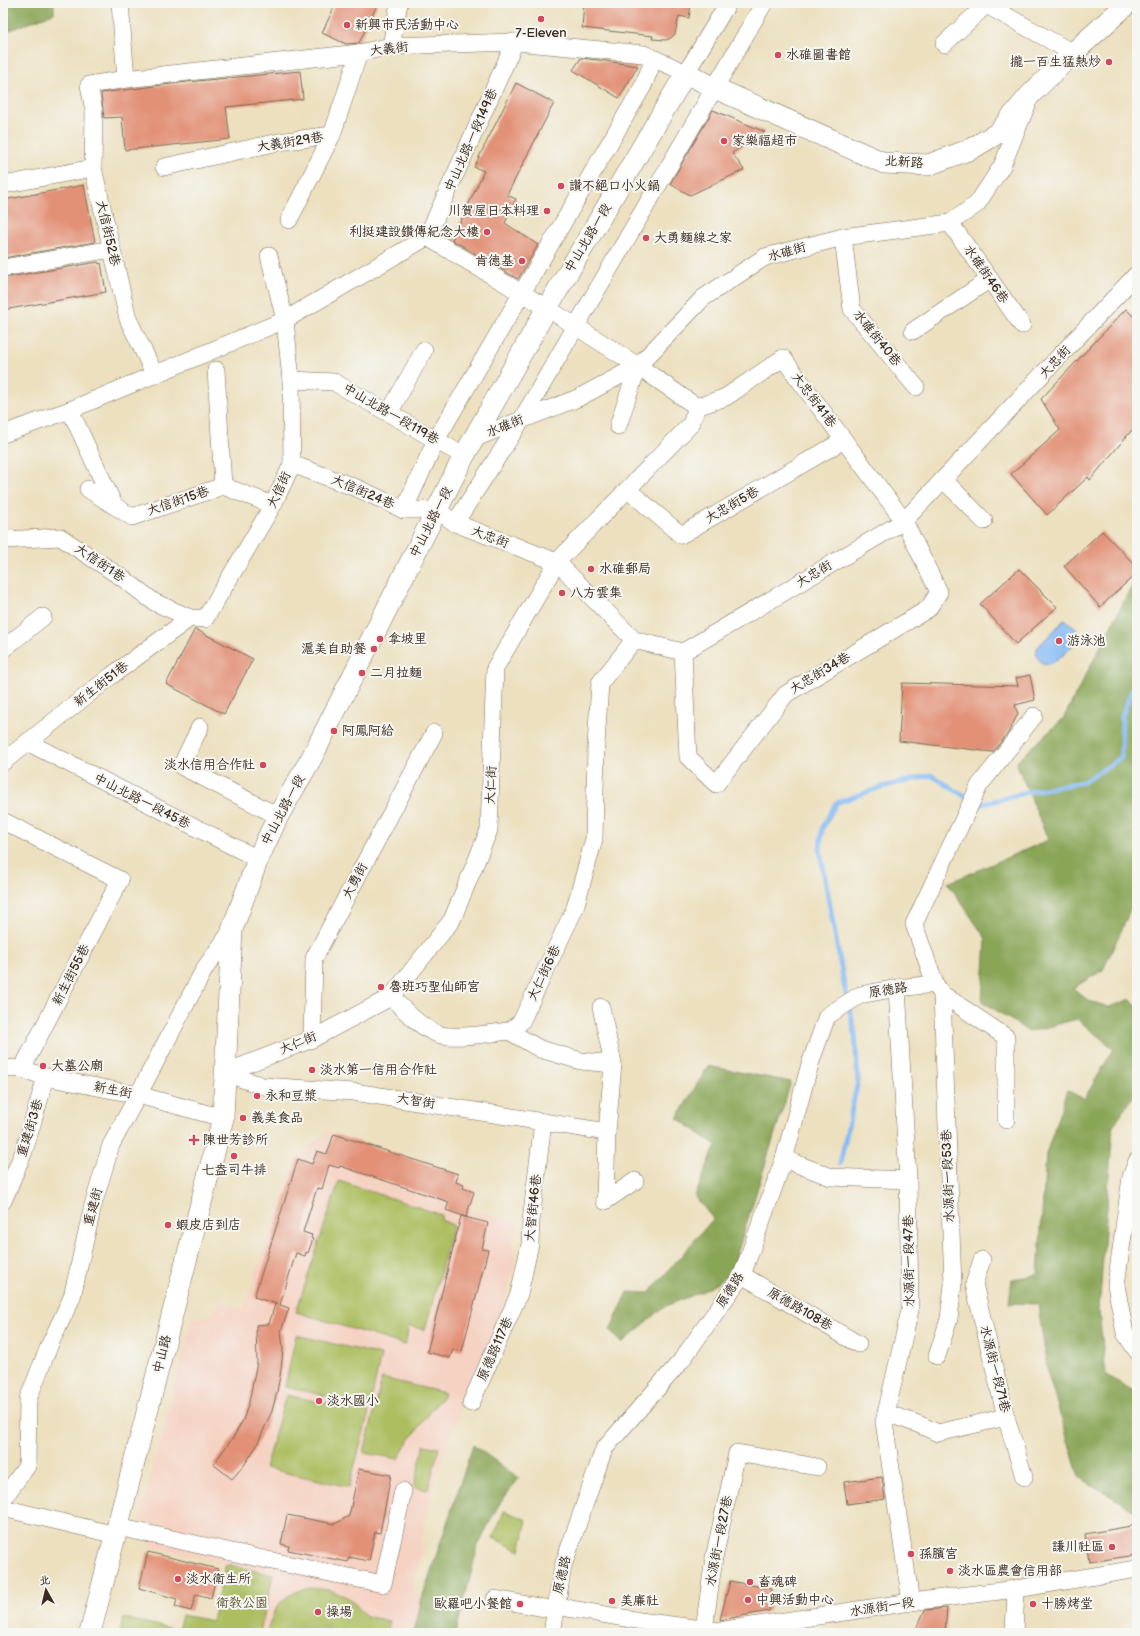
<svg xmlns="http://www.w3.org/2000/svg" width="1140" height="1636" font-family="'Balsamiq Sans','LXGW WenKai TC',sans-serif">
	<rect width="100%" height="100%" fill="#f6f6f2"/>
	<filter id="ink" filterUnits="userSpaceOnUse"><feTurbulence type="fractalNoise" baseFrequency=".025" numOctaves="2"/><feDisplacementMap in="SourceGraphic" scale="8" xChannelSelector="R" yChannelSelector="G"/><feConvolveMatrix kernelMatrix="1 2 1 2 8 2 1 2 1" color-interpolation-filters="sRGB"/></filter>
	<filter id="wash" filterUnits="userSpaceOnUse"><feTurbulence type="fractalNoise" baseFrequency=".012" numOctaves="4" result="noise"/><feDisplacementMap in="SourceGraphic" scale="16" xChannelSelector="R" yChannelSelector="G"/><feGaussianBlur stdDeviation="0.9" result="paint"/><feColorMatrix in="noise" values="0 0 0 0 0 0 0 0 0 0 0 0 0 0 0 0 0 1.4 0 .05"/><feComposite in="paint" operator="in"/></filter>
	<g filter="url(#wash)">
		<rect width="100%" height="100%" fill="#ece0bf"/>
		<g fill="#f5d2c2">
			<polygon points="328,1132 460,1174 464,1184 476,1190 471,1210 519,1221 512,1246 516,1264 496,1327 479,1376 454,1425 437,1473 423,1529 420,1557 411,1593 422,1598 414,1633 260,1633 273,1575 150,1546 155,1527 139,1523 192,1318 210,1317 221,1301 243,1311 299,1153 304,1155 308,1146"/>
			<polygon points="1137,1224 1137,1302 1133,1291 1134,1243"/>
		</g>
		<g fill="#acbe61" stroke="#747440">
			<polygon points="339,1181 442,1215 441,1220 453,1225 425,1330 409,1326 405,1345 296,1312"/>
			<polygon points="296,1335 381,1355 370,1405 285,1387"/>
			<polygon points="382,1378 445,1393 404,1447 399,1459 364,1453"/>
			<polygon points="286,1395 369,1412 349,1487 265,1468"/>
			<polygon points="424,1445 439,1448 428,1490 414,1487"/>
			<polygon points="504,1511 527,1520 520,1551 493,1538"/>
			<polygon points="226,1564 273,1575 260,1633 120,1633 123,1618 178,1630 182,1615 212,1621"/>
			<path d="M311 1588 330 1590 349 1598 366 1616 389 1621 386 1633H267C274 1607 282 1593 311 1588Z"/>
		</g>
		<g fill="#89a557" stroke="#62683a">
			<polygon points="3,3 54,3 54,13 3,33"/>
			<polygon points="1137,576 1137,890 1126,920 1103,970 1073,988 1089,1001 1109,1007 1131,999 1137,1007 1137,1090 1113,1126 1099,1311 1106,1375 1137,1393 1137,1475 1135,1492 1137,1493 1137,1512 1079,1477 1048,1374 1038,1304 1009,1303 1012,1279 1038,1275 1046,1154 1067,1090 1084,1099 1114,1049 1077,1019 1029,1032 982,1001 986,939 948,883 1048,840 1016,762 1063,719"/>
			<polygon points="708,1066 791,1082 731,1273 708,1289 664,1307 622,1343 610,1330 628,1292 649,1293 713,1219 695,1196 716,1145 677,1118"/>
			<polygon points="473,1445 519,1478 498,1506 478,1545 456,1633 414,1633 422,1598"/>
		</g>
		<path fill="#87bbf5" stroke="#61728a" d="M1065 619 1082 635C1073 644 1054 671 1041 662 1036 658 1036 653 1037 648Z"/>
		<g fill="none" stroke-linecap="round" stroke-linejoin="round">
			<polyline stroke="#87bbf5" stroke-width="5" points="840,1164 858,1081 855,1033 844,984 820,851 822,829 836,803 882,787 931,775 979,805 1032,791 1083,782 1121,758 1122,716 1137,678"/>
		</g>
		<g id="blocks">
			<g fill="#e29177">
				<polygon points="336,3 378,3 359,43 346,44 322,33"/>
				<polygon points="584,3 691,3 689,18 679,16 675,34 671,38 666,40 652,39 653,36 582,28"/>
				<polygon points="581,58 606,61 638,66 619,98 573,70"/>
				<polygon points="300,71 303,99 226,107 230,139 125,150 122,117 104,118 101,93 187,82"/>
				<polygon points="516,83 554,103 507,195 516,199 505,223 538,245 518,279 452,240 484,171 474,167"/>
				<polygon points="713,110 765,132 732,153 744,170 690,195 670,184"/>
				<polygon points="84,185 95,242 3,258 3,200"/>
				<polygon points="98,262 99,264 101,263 106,292 3,310 3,278"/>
				<polygon points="1126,309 1137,320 1137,424 1090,480 1088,477 1047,515 1011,474 1060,430 1041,399"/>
				<polygon points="1102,531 1137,567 1137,573 1100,607 1064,566"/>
				<polygon points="1019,569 1057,607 1016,644 980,604"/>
				<polygon points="195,629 253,659 224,714 166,684"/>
				<polygon points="1030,675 1035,700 1015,705 1018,714 1008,733 993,752 899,741 902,683 1018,686 1016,678"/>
				<polygon points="334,1134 458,1174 456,1182 464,1185 463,1188 474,1192 466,1217 446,1210 449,1202 340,1166 339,1168 329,1165 322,1189 317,1188 303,1232 312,1235 311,1238 313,1239 308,1253 306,1252 305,1256 296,1253 280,1305 289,1308 281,1331 283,1349 281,1370 277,1392 272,1411 256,1447 245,1464 232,1479 213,1464 233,1438 243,1420 249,1402 257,1362 256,1325 269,1324 275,1304 277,1304 254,1297 298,1159 312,1164 317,1151 327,1154"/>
				<polygon points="461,1216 488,1223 482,1249 488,1250 462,1351 453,1349 450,1358 427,1352"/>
				<polygon points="359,1469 391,1475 380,1533 375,1532 369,1561 349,1557 348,1562 288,1550 289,1546 281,1544 287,1515 335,1524 349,1516"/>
				<polygon points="882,1477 885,1499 847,1504 844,1482"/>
				<polygon points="1137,1525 1137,1555 1089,1562 1085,1534"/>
				<polygon points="148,1552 218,1569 211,1598 196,1594 191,1611 175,1607 177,1599 139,1588"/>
				<polygon points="730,1581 772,1589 769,1611 720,1620"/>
				<polygon points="947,1608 945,1633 914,1633 925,1610"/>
			</g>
		</g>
	</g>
	<g filter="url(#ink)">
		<use href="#blocks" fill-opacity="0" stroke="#796a56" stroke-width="1"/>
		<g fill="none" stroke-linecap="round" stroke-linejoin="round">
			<defs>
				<g id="minor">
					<polyline points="120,3 126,79"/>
					<polyline points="983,3 1073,53"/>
					<polyline points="944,44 988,3"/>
					<polyline points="391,46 399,3"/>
					<polyline points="164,167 279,142 332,135 359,53"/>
					<polyline points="3,185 93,168"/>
					<polyline points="289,220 332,135"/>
					<polyline points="950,223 1022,325"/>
					<polyline points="427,237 515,42"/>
					<polyline points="843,237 852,309 916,387"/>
					<polyline points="3,268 112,249"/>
					<polyline points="913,331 990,279"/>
					<polyline points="216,370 223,486"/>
					<polyline points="155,375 128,319 93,168 94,111 89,85 126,79 359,53 391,46 515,42 644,54 686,73 728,3"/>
					<polyline points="291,380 334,382 464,456"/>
					<polyline points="70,410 114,505"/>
					<polyline points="389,413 424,350"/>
					<polyline points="618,426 638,366"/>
					<polyline points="3,434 70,410 285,320 269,256"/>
					<polyline points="475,438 578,398 638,366 703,298 765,257 843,237 950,223 977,204 1002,166 1027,105"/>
					<polyline points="292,464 359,489 404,510 437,510 455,523 557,562 634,640 683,652 904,521 1137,274"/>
					<polyline points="943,479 984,521"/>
					<polyline points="88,489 132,517 223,486 273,505"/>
					<polyline points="628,490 681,535 844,440"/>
					<polyline points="404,510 436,440 643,86 654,59"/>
					<polyline points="455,523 522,419 764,3"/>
					<polyline points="3,540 60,537 124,579 154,602 190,618"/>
					<polyline points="3,649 43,617"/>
					<polyline points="683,652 688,757 716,784 786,694 928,609 939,592 904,521 783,358 726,397 697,407"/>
					<polyline points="200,727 181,766 278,816"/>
					<polyline points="27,742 258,859"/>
					<polyline points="3,762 111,676 190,618 205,619 273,505 292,464 291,380 285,320 427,237 547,308 638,366 697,407"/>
					<polyline points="3,821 120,880 22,1069"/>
					<polyline points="935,984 914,924 979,786 1034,716"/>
					<polyline points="897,988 908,1180 910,1310 884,1422 911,1602"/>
					<path d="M391 997C405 1010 419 1027 438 1034 454 1040 491 1033 509 1031"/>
					<polyline points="601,1007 613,1064 581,1061 540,1049 509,1031 521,1022 575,908 594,839 596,745 600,683 634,640"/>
					<polyline points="312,1039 314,958 434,733"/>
					<polyline points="3,1068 22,1069 46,1077 138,1095 223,1118"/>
					<polyline points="224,1073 312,1039 391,997 452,920 489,830 495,668 557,562 691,424 697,407"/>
					<polyline points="224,1073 263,1086 354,1092 607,1132"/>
					<polyline points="784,1159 831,1177 908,1180"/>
					<polyline points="1137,1161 1131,1177 1116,1285 1125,1333 1137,1351"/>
					<polyline points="3,1201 24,1151 46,1077"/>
					<polyline points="605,1201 607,1132 613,1064"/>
					<polyline points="605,1201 635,1181"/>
					<polyline points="982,1260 974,1284 1006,1417 1024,1477"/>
					<polyline points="742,1275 858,1344"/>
					<polyline points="937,1356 949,1319 953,1284 942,994"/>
					<polyline points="471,1403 519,1294 530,1244 531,1221 543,1122"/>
					<polyline points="886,1413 918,1424 938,1433 1006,1417"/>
					<polyline points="3,1499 27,1466 28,1399 50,1344 72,1297 93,1205 111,1145 138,1095 205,968 232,930"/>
					<polyline points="3,1508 116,1535"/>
					<polyline points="118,1527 286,1564 383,1584 403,1491"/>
					<polyline points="495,1599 555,1610"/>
					<polyline points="555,1606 647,1622 718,1631 911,1602 1016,1589 1137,1569"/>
					<polyline points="704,1629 714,1558 737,1453 817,1467"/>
					<polyline points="552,1633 563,1566 604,1449 681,1361 742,1275 784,1159 810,1064 827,1016 860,995 897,988 935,984 942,994 1006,1037 1006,1120"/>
					<polyline points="1014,1633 1016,1589"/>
				</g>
				<polyline id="major" points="90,1633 223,1118 232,930 258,859 278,816 312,757 464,456 547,308 686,73 715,88 884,163 928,165 971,149 998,133 1030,95 1073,53 1128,3"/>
			</defs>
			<use href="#minor" stroke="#796a56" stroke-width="18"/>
			<use href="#major" stroke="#796a56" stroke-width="22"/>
			<use href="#minor" stroke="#fff" stroke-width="17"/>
			<use href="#major" stroke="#fff" stroke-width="21"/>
		</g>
	</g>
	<g fill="#d1495b" stroke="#f6f6f2" stroke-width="1.5">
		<circle cx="541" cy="19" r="4"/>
		<circle cx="347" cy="25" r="4"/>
		<circle cx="778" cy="55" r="4"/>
		<circle cx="1109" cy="62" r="4"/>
		<circle cx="724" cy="141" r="4"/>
		<circle cx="561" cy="186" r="4"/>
		<circle cx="547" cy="211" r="4"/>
		<circle cx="487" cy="232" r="4"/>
		<circle cx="646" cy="238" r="4"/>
		<circle cx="522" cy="261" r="4"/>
		<circle cx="591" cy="569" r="4"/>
		<circle cx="562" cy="593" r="4"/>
		<circle cx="380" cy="639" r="4"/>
		<circle cx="1059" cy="641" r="4"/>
		<circle cx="374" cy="649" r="4"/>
		<circle cx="362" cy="673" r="4"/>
		<circle cx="334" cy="731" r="4"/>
		<circle cx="263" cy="765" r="4"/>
		<circle cx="381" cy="987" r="4"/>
		<circle cx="43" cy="1066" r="4"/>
		<circle cx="312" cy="1070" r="4"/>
		<circle cx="257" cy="1096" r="4"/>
		<circle cx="243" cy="1118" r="4"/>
		<path d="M192 1134h4v4h4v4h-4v4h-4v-4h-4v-4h4z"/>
		<circle cx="234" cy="1156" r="4"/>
		<circle cx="168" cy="1225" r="4"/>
		<circle cx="319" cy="1401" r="4"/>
		<circle cx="1112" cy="1547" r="4"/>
		<circle cx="911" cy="1554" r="4"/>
		<circle cx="950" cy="1571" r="4"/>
		<circle cx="178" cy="1579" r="4"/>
		<circle cx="750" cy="1582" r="4"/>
		<circle cx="748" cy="1600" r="4"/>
		<circle cx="612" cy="1601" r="4"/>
		<circle cx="520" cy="1604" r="4"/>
		<circle cx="1033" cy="1604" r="4"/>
		<circle cx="318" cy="1612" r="4"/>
	</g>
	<g text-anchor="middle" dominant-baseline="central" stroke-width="4" stroke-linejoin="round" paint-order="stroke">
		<g font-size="13" fill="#3b2a1e" stroke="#f6f6f2" text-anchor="start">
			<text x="355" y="25">新興市民活動中心</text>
			<text x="541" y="33" text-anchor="middle">7-Eleven</text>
			<text x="786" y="55">水碓圖書館</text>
			<text x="1101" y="62" text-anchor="end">攏一百生猛熱炒</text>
			<text x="732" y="141">家樂福超市</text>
			<text x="569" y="186">讚不絕口小火鍋</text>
			<text x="539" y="211" text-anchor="end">川賀屋日本料理</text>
			<text x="479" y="232" text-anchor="end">利挺建設鑽傳紀念大樓</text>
			<text x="654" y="238">大勇麵線之家</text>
			<text x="514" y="261" text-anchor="end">肯德基</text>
			<text x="599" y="569">水碓郵局</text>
			<text x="570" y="593">八方雲集</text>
			<text x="388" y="639">拿坡里</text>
			<text x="1067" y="641">游泳池</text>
			<text x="366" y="649" text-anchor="end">滬美自助餐</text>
			<text x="370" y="673">二月拉麵</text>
			<text x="342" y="731">阿鳳阿給</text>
			<text x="255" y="765" text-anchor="end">淡水信用合作社</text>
			<text x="389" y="987">魯班巧聖仙師宮</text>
			<text x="51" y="1066">大墓公廟</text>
			<text x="320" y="1070">淡水第一信用合作社</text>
			<text x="265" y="1096">永和豆漿</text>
			<text x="251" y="1118">義美食品</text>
			<text x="203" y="1140">陳世芳診所</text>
			<text x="234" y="1170" text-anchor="middle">七盎司牛排</text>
			<text x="176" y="1225">蝦皮店到店</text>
			<text x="327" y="1401">淡水國小</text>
			<text x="1104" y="1547" text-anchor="end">謙川社區</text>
			<text x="919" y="1554">孫臏宮</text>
			<text x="958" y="1571">淡水區農會信用部</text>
			<text x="186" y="1579">淡水衛生所</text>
			<text x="758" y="1582">畜魂碑</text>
			<text x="756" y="1600">中興活動中心</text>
			<text x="620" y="1601">美廉社</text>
			<text x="512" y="1604" text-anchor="end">歐羅吧小餐館</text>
			<text x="1041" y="1604">十勝烤堂</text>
			<text x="326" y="1612">操場</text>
		</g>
		<g font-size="13" fill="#3b2a1e" stroke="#f6f6f2">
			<text transform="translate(389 49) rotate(-7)">大義街</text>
			<text transform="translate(471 140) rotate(-66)">中山北路一段149巷</text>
			<text transform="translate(290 142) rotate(-9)">大義街29巷</text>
			<text transform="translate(904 162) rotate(4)">北新路</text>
			<text transform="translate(108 233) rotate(77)">大信街52巷</text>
			<text transform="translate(588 238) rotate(-59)">中山北路一段</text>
			<text transform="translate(787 252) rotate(-16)">水碓街</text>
			<text transform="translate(986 274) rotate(55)">水碓街46巷</text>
			<text transform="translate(877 338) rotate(51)">水碓街40巷</text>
			<text transform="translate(1055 362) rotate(-47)">大忠街</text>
			<text transform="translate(814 400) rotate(53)">大忠街41巷</text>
			<text transform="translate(391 414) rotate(30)">中山北路一段119巷</text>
			<text transform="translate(505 426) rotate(-22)">水碓街</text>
			<text transform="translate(279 490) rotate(-65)">大信街</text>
			<text transform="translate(363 492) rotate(23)">大信街24巷</text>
			<text transform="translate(178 501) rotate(-19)">大信街15巷</text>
			<text transform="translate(732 505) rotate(-30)">大忠街5巷</text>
			<text transform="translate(431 522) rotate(-63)">中山北路一段</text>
			<text transform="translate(490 537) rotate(21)">大忠街</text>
			<text transform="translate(100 563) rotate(34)">大信街1巷</text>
			<text transform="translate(814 574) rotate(-31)">大忠街</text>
			<text transform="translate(820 673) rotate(-31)">大忠街34巷</text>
			<text transform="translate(101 684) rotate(-38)">新生街51巷</text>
			<text transform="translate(491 785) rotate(-88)">大仁街</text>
			<text transform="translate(142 801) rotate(27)">中山北路一段45巷</text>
			<text transform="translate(283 810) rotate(-62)">中山北路一段</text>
			<text transform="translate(355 881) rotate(-62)">大勇街</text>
			<text transform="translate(544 973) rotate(-65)">大仁街6巷</text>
			<text transform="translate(71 975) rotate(-63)">新生街55巷</text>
			<text transform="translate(888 990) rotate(-9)">原德路</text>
			<text transform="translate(298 1043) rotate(-23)">大仁街</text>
			<text transform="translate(113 1090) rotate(11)">新生街</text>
			<text transform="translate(416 1101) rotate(9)">大智街</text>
			<text transform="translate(30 1128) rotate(-73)">重建街3巷</text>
			<text transform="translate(948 1176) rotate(-92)">水源街一段53巷</text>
			<text transform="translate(93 1207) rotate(-75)">重建街</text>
			<text transform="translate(533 1208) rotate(-84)">大智街46巷</text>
			<text transform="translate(909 1261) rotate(-91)">水源街一段47巷</text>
			<text transform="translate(730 1290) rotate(-57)">原德路</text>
			<text transform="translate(800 1309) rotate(30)">原德路108巷</text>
			<text transform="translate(495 1349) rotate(-66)">原德路117巷</text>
			<text transform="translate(162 1354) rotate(-76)">中山路</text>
			<text transform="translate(995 1369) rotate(76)">水源街一段71巷</text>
			<text transform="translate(719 1541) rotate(-79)">水源街一段27巷</text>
			<text transform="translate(562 1575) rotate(-77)">原德路</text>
			<text transform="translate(882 1607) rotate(-9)">水源街一段</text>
		</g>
		<g font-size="13" fill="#5d5632" stroke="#f6f6f2">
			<text x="242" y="1603">衛教公園</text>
		</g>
	</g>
	<rect width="1140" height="1636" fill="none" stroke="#f6f6f2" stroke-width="16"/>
	<g transform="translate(46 1590) rotate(352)" stroke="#f6f6f2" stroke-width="3" paint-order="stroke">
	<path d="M0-3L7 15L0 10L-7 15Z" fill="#3b2a1e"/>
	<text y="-6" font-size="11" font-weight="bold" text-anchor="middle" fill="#3b2a1e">北</text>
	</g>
</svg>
